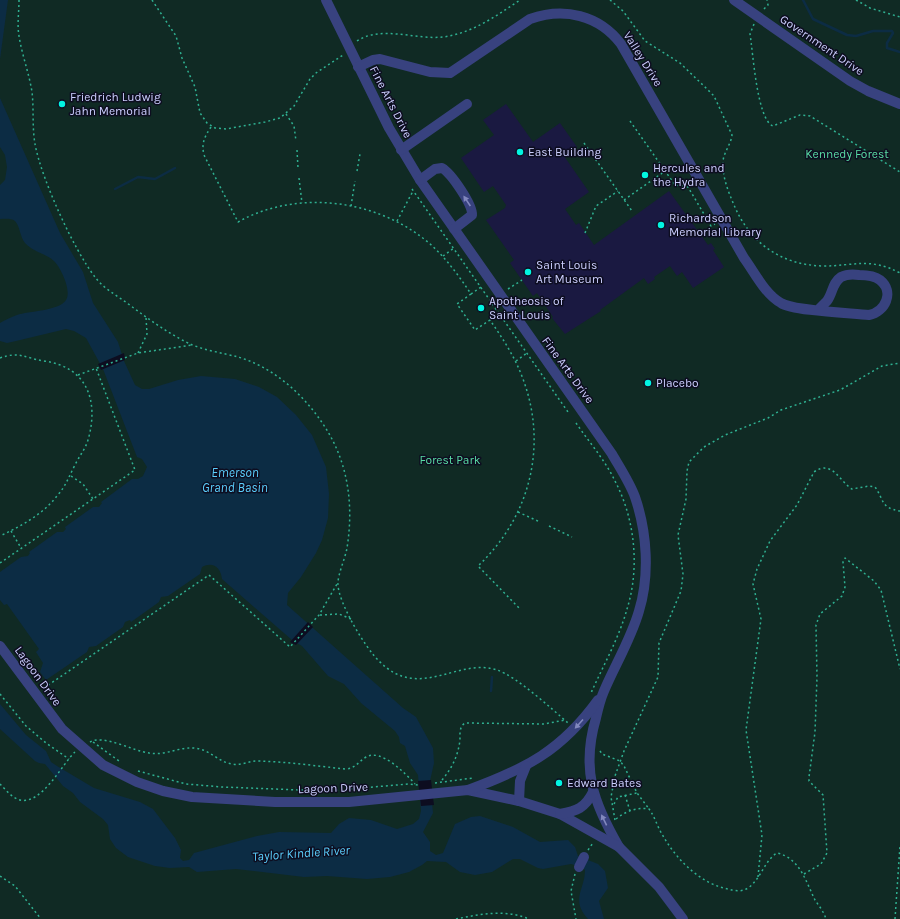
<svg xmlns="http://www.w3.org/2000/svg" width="900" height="919" font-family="Karla,sans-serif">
	<rect width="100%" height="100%" fill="#0d0d20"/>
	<rect fill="#102a24" x="0" y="0" width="900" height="919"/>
	<g fill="#0c2c44">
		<polygon points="0,0 8,0 0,59"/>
		<path d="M0 98 60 233 83 272 93 303 118 342 124 361 135 385 142 389H149L178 380 201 376 235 379 259 387 277 397 296 415 312 435 326 467 329 494 328 518 322 540 316 553 301 577 288 593 287 605 403 708 416 717 433 748 434 763 430 781 433 813 423 832 430 842V851L436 855 443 853 455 824 471 817 480 816 513 827 540 842 568 840 575 847 578 856 598 864 605 871 608 888 599 901 604 919H588C570 899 585 890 585 870L582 867 571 864 543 869 538 868 520 859H513L492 872 475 875 460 872 446 862 427 861 422 865 409 872 390 877 367 879 327 876 304 877 236 869 197 872 189 867 170 868 155 866 128 857 116 848 110 839 108 825 103 819 80 802 73 793 63 786 45 764 39 763 35 761 0 729V704L26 735 46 751 51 762 57 766 94 788 140 802 153 809 175 838 181 850 180 858 183 861 189 860 194 853 257 836 279 832 331 833 339 824 349 818 371 820 397 829 413 824 419 819 421 811 418 775 410 763 405 746 400 743 399 737 395 731 361 703 344 684 328 676 302 646 292 640 222 579C221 568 213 561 202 567L200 574 168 596 161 597 159 602 131 622 130 620 125 622 123 627 96 646 89 647 87 652 46 680 40 672 43 663 36 652 39 649 7 604 4 605 0 600V572L21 557 28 556 30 553 29 552 57 532H63L66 529 65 527 93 507H99L102 503 101 502 132 479H138L143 476 147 467 142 459 137 457 103 369 86 338 74 331 66 329 16 341 7 343 0 341V323C5 320 11 317 17 315 28 311 59 311 66 300 72 291 61 268 54 261 45 253 33 252 25 243 20 237 20 226 15 221 11 218 5 219 0 219V185L5 180 7 167 5 155 0 147Z"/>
	</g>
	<g fill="#0d0d20">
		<polygon points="124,353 125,360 101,370 98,364"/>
		<polygon points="308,622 313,627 296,645 290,642"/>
		<polygon points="431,780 434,805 421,806 418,781"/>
	</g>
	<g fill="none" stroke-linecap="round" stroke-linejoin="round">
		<g stroke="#0c2c44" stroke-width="2.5">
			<polyline points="803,0 813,19 847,35 856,36 873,31 892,31 893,33 887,43 887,48 900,52"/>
			<polyline points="115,189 138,177 155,179 175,168"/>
			<polyline points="491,691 492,677"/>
		</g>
	</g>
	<polygon fill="#1a1941" points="506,104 533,142 560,123 577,147 564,156 589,192 565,209 576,225 579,223 594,245 669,191 708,245 711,243 715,249 713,250 724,267 693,288 682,272 677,276 670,266 654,277 655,279 648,284 644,278 600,310 601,311 565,334 552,318 553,317 537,293 533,296 510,263 514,260 486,220 505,208 506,205 493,186 484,192 461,158 494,135 483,120"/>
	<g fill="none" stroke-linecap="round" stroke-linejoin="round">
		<g stroke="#2fb091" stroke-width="1.5" stroke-dasharray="2 3" stroke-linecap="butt">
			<path d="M19 0C19 12 17 25 19 36 22 55 29 73 32 92 34 109 32 127 35 144 41 178 74 250 95 277 103 288 116 295 127 303 147 318 166 332 188 343 202 350 223 353 238 357 273 367 303 394 323 424 348 461 354 504 347 548 345 559 338 574 338 583 337 601 366 649 379 661 419 702 457 657 497 670 516 676 552 709 568 723"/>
			<polyline points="152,0 176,36 182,58 195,87 200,113 207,123 215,128 226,129 265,122 280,118 294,106 310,79 316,73 343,55"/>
			<path d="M610 0 623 11 645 41 680 63 707 89 714 96 732 135C731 144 724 152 723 161 722 176 728 191 734 205 750 243 781 265 823 266 854 266 870 257 900 273"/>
			<polyline points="856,0 870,8 900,17"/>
			<polyline points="764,9 768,5 767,0"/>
			<path d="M754 24 750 34C753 52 757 120 773 126L800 115 810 116 900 172"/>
			<path d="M357 41C381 25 415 40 443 37 473 33 496 16 520 0"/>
			<polyline points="286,114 294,126 296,141"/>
			<polyline points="630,121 675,185 688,187 711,226 715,224"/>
			<path d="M211 127C205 136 201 143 204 155L238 222C297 189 377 199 429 243 446 258 459 276 471 294L481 287"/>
			<polyline points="584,143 632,211"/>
			<polyline points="297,150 298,168"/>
			<polyline points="357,171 360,154"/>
			<polyline points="299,178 302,203"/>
			<polyline points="412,189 568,412"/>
			<polyline points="624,200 665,171"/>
			<polyline points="351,206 355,181"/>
			<polyline points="397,221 413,191"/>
			<polyline points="585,233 596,206 618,191"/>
			<polyline points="443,256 454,248"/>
			<polyline points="508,289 522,280"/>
			<polyline points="471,294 457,304 475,330 490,320"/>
			<path d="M500 314 490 320C503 339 515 357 523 379 548 446 530 517 478 566L520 609"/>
			<polyline points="138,353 147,334 146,317"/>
			<path d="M0 358C19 351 25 358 44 361 88 367 99 402 88 440 85 450 79 456 75 465 69 476 66 486 57 496 42 515 21 526 0 536"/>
			<polyline points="516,361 527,353"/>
			<polyline points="78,375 138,353 192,345"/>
			<path d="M576 423C589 442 605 460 615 481 635 519 640 568 627 609 619 638 603 666 591 693"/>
			<polyline points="71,476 83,484 93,499"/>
			<polyline points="518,512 540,522"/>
			<polyline points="549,526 572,537"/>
			<polyline points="11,531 21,548"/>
			<polyline points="0,563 135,470 96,368"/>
			<polyline points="320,615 339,614 351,619"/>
			<polyline points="44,688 209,575 290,647 319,615 337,584"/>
			<polyline points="0,694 26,726 46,743 69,759"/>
			<path d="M90 742C103 734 133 751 149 753 165 756 178 747 194 748 210 749 219 763 233 764 242 766 250 760 260 761 288 762 317 766 345 769 355 769 358 762 366 757 381 748 406 774 415 784"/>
			<polyline points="93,742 119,761"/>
			<polyline points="600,751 602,754 620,761 624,766 637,793 649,809"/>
			<polyline points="138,771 186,784 222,787 327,791 408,784 418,785"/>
			<path d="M442 780C452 768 458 756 460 740 460 734 459 727 465 723L544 724 565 720"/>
			<polyline points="435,783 473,778"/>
			<path d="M0 784C6 790 12 798 20 800 42 805 62 764 75 752"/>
			<polyline points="625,795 630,811"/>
			<polyline points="614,804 618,797 637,793"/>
			<path d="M616 819C626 811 637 807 649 809 655 817 657 826 662 834 675 858 700 884 728 889 735 891 742 892 748 888 761 879 764 861 777 853 800 858 806 882 815 900 819 906 824 912 826 919"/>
			<polyline points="615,820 611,797 615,776 624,751 658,677 659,643 681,591 683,574 678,535 686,499 687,471 689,462 704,447 725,435 768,418 781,410 840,390 882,366 900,363"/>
			<polyline points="588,850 593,843"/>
			<polyline points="575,874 571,891 576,919"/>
			<polyline points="804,874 821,864 827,853 823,795 809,781 809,777 815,732 817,677 816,625 820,614 842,596 845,587 843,562 845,558 874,581 881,590 900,669"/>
			<polyline points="0,876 15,886 41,919"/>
			<path d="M758 877 762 835 746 730 761 619 753 584 757 569 770 541 797 505 814 472C832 459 840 482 852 489L869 486 875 487C884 499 880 508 900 511"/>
			<path d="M456 919C481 914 505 909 529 919"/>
			<polyline points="895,919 900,846"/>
		</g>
		<g stroke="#38427f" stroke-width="10">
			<path d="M326 0 389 128 420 180 612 454C620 468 630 483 635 497 647 532 650 575 639 611 631 639 615 665 604 691 600 700 598 709 596 718 581 769 593 802 619 847"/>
			<polyline points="734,0 850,81 868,91 900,104"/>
			<path d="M358 67 373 60 380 59 430 72 450 73 530 19C564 7 599 15 621 44L744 258C755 273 765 294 781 303 793 311 851 313 869 315 885 312 895 292 880 280 875 276 866 275 859 275 852 274 847 274 841 277 832 283 833 293 827 301 824 304 821 307 818 310"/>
			<polyline points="401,150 467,104"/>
			<path d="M420 180 435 169 442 168C451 173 473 205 472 215L454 229"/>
			<polyline points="0,646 62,729 103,765 137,782 163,791 192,797 275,802 349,802 468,790 519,801 560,814 619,847 659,887 683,919"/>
			<path d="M468 790C526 769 562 750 598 700"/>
			<polyline points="519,801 520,781 526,766"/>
			<path d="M560 814C577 811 585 808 593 792"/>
			<polyline points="579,867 584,857"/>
		</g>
	</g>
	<defs><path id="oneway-solid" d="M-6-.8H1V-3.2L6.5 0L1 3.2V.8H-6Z"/></defs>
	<g fill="#8288be">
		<use href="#oneway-solid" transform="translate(467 201) rotate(-124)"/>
		<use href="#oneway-solid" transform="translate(579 724) rotate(132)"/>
		<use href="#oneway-solid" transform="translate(604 820) rotate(-116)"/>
	</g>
	<g fill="#02f4e1" stroke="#0d0d20" stroke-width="1.5">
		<circle cx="62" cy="104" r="4"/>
		<circle cx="520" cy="152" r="4"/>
		<circle cx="645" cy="175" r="4"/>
		<circle cx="661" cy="225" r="4"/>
		<circle cx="528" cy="272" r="4"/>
		<circle cx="481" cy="308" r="4"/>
		<circle cx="648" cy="383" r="4"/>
		<circle cx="559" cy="783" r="4"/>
	</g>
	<g text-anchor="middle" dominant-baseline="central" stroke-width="3" stroke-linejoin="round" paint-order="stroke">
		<g font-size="12" fill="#cccffe" stroke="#0d0d20">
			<text transform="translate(822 45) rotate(34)">Government Drive</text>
			<text transform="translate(643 59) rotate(58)">Valley Drive</text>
			<text transform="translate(391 102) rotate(63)">Fine Arts Drive</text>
			<text transform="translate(568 370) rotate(54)">Fine Arts Drive</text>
			<text transform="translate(38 676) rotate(54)">Lagoon Drive</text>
			<text transform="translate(333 788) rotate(-2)">Lagoon Drive</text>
		</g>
		<g font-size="12" fill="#cccffe" stroke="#0d0d20" text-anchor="start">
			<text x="70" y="97">Friedrich Ludwig<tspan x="70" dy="14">Jahn Memorial</tspan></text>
			<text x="528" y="152">East Building</text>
			<text x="653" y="168">Hercules and<tspan x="653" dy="14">the Hydra</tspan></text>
			<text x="669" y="218">Richardson<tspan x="669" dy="14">Memorial Library</tspan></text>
			<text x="536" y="265">Saint Louis<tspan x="536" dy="14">Art Museum</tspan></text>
			<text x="489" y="301">Apotheosis of<tspan x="489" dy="14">Saint Louis</tspan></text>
			<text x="656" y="383">Placebo</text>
			<text x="567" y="783">Edward Bates</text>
		</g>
		<g font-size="12" fill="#59dda5" stroke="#0d0d20">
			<text x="847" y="154">Kennedy Forest</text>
			<text x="450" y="460">Forest Park</text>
		</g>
		<g font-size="13" font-style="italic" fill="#5bcffd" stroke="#0d0d20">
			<text x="235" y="472">Emerson<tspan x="235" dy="15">Grand Basin</tspan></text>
			<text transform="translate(301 853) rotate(-4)">Taylor Kindle River</text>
		</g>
	</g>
</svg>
